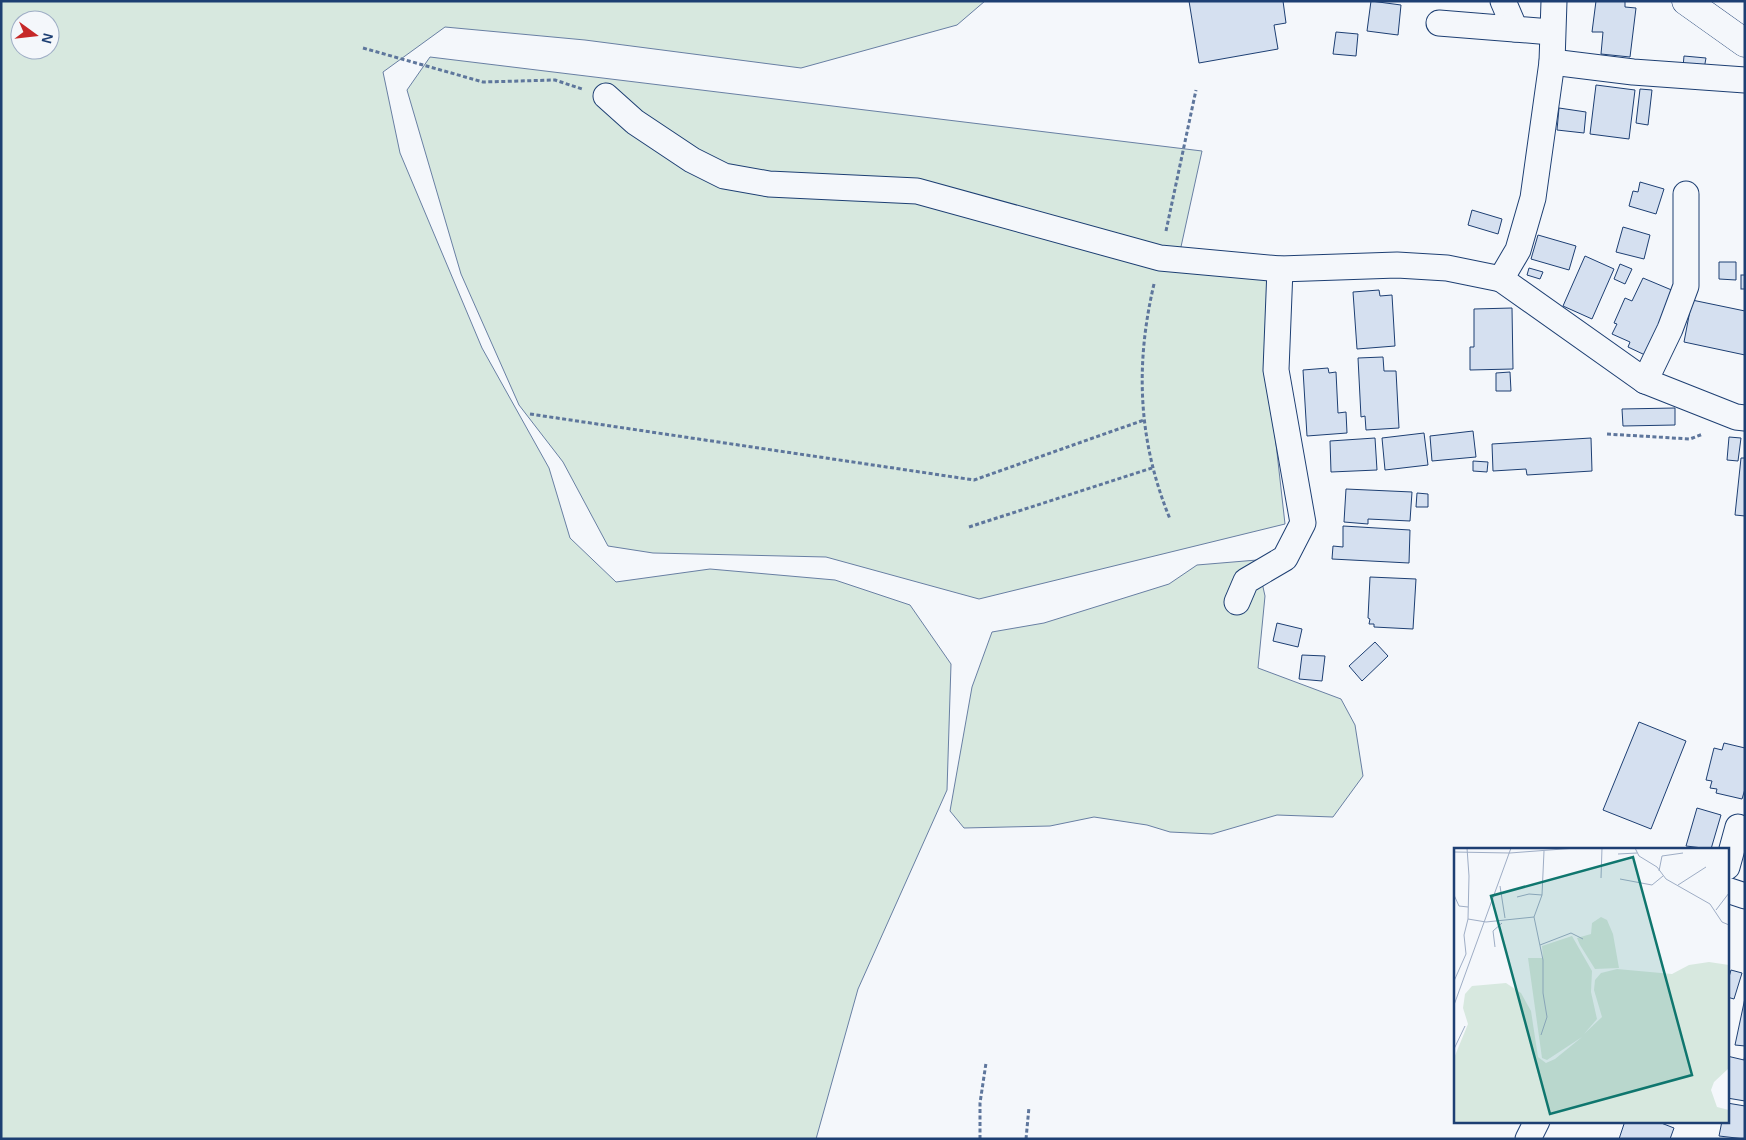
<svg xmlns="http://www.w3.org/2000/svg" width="1746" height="1140" font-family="Helvetica,sans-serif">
	<rect width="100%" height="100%" fill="#f4f7fb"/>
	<g fill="#d7e8df" stroke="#687fa3" fill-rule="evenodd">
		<path d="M1 1H985L957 25 801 68 585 40 445 27 383 72 400 153 482 348 549 468 570 538 616 582 710 569 835 580 910 605 951 664 947 790 858 989 816 1139H1ZM20 20H50V50H20Z"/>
		<polygon points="430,57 1202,151 1177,265 1269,278 1268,372 1285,524 979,599 826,557 653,553 608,546 563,462 519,405 461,274 407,90"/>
		<polygon points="1257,560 1265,596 1258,668 1341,699 1355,725 1363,776 1333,817 1277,815 1212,834 1170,832 1147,825 1094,817 1050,826 964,828 950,811 972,687 992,632 1044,623 1169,584 1197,565"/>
	</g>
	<g fill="#d5e0f0" stroke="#1d3f73">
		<polygon points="1189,1 1283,1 1286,23 1274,25 1278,49 1199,63"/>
		<polygon points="1371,1 1401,5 1398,35 1367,31"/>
		<polygon points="1596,1 1625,1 1625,7 1636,8 1630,57 1601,54 1603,32 1592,32"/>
		<polygon points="1336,32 1358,34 1356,56 1333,54"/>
		<polygon points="1684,56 1706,58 1704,69 1683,67"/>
		<polygon points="1596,85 1635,90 1629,139 1590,134"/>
		<polygon points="1640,89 1652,90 1648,125 1636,123"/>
		<polygon points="1559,108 1586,112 1584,133 1557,130"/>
		<polygon points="1640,182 1664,189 1656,214 1629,206 1633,191 1638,192"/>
		<polygon points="1472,210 1502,219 1498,234 1468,225"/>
		<polygon points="1623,227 1650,235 1644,259 1616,252"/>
		<polygon points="1538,235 1576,246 1569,270 1531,259"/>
		<polygon points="1585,256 1614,269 1592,319 1563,306"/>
		<polygon points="1719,262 1736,262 1736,280 1719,279"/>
		<polygon points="1620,264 1632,269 1625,284 1614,279"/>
		<polygon points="1529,268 1543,272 1540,279 1527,275"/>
		<rect x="1741" y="275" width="4" height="14"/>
		<polygon points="1643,278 1674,291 1645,355 1628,347 1630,342 1612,334 1617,324 1614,323 1625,298 1632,301"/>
		<polygon points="1379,290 1380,296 1392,295 1395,346 1357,349 1353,292"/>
		<polygon points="1692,300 1745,311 1745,355 1684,342"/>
		<polygon points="1512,308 1513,369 1470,370 1470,347 1474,347 1474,309"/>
		<polygon points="1383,357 1384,371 1396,371 1399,428 1366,430 1365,416 1361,417 1358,358"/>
		<polygon points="1328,368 1329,373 1336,372 1338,413 1346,412 1347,433 1307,436 1303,370"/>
		<polygon points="1510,372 1511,391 1496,391 1496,373"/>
		<polygon points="1675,408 1675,425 1623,426 1622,409"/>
		<polygon points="1473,431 1476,457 1432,461 1430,436"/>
		<polygon points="1424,433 1428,465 1385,470 1382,438"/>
		<polygon points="1729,437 1741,438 1738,461 1727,460"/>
		<polygon points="1375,438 1377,470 1331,472 1330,441"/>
		<polygon points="1591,438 1592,471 1527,475 1526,469 1493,471 1492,444"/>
		<polygon points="1741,458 1745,458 1745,516 1735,515"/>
		<polygon points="1473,461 1488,462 1487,472 1473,471"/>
		<polygon points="1346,489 1412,492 1410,521 1368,519 1368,524 1344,522"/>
		<polygon points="1417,493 1428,494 1428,507 1416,507"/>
		<polygon points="1343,526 1410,530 1409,563 1332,559 1333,546 1343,547"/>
		<polygon points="1370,577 1416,579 1413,629 1374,627 1374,624 1369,624 1370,619 1368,618"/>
		<polygon points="1277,623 1302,629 1298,647 1273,641"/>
		<polygon points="1375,642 1388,656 1362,681 1349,666"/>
		<polygon points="1302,655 1325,656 1322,681 1299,679"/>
		<polygon points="1639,722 1686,741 1651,829 1603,810"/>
		<polygon points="1724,743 1745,748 1745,789 1742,799 1716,793 1717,789 1710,788 1712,781 1706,780 1714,748 1722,750"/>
		<polygon points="1697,808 1721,815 1711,849 1686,846"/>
		<polygon points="1731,970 1742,973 1734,999 1727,997 1727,984"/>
		<polygon points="1745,998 1745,1046 1735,1045"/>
		<polygon points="1745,1054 1745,1101 1727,1098 1727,1056 1744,1060"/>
		<polygon points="1727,1103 1745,1106 1745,1139 1719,1136 1722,1121 1727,1121"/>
		<polygon points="1625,1121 1656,1121 1674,1128 1670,1139 1619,1139"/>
	</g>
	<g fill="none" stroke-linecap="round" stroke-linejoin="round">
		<defs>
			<g id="street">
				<polyline points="1503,1 1515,29"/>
				<polyline points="1439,23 1551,32"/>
				<polyline points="1552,62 1633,72 1745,80"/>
				<polyline points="606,96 635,122 692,160 724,176 769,184 917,191 1160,258 1280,269 1397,265 1447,268 1501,279 1518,250 1533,198 1552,62 1554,1"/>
				<polyline points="1501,279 1645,381 1736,417 1745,418"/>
				<polyline points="1645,381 1670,329 1686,286 1686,194"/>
				<polyline points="1237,602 1246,581 1285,558 1303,523 1276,370 1280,269"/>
				<polyline points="1727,867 1738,827"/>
				<polyline points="1727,890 1745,896"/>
				<polyline points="1528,1139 1537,1121"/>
			</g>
			<polyline id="highway" points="1686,1 1745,43"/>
		</defs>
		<use href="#street" stroke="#1d3f73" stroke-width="27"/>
		<use href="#highway" stroke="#1d3f73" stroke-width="29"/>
		<g stroke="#5e769c" stroke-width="3" stroke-dasharray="4 2.5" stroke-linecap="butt">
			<polyline points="363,48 483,82 555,80 582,89"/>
			<polyline points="1166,231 1196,90"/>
			<path d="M1154 284C1135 365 1138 441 1170 519"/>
			<polyline points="530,414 974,480 1144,420"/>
			<polyline points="1607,434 1690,439 1703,434"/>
			<polyline points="969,527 1152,468"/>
			<polyline points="980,1139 980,1103 986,1063"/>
			<polyline points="1026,1139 1029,1107"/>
		</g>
		<use href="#street" stroke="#f4f7fb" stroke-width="25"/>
		<use href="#highway" stroke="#f4f7fb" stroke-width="28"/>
	</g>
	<g transform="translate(1454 848)">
		<rect width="275" height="275" fill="#f4f7fb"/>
		<path d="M147 69 153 72 159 86 165 120 141 121 126 97 123 90 137 86 138 75ZM118 88 138 123 137 144 143 171 130 186 148 169 140 142 141 132 147 125 163 121 218 126 235 117 255 114 275 117V220L260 234 257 242 263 259 275 262V275H0V210L14 176 9 160 11 146 18 138 52 135 67 145 77 163 84 209 92 215 101 211 128 189 93 212 88 210 74 110H89L88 98Z" fill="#d7e8df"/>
		<path fill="none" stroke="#9eadc5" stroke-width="1" d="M181 0 185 8 203 19 212 31 256 56 268 74 275 77M0 4 56 5 122 0M164 6 183 5M205 23 208 8 229 5M147 30 148 0M166 31 198 37 209 28M224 37 252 19M46 38 51 70M0 47 5 58 14 59M63 49 75 46 88 47M262 62 275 45M80 69 88 47 90 3M14 71 32 74 80 69 89 112V145L93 169 87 187M86 97 117 85 129 91M41 99 39 83 48 75M0 133 12 106 10 87 14 71 15 28 13 0M0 157 57 0M0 201 11 178"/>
		<path fill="#0f766e" fill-opacity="0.15" stroke="#0f766e" stroke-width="2.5" d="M179 9 238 227 96 266 37 48Z"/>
		<rect width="275" height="275" fill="none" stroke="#1d3f73" stroke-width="2.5"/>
	</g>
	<rect width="1746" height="1140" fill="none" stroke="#1d3f73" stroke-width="5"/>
	<g transform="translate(35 35) rotate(105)"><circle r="24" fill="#f4f7fb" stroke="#9eadc5"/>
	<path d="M0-4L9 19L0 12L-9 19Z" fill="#c62828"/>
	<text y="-8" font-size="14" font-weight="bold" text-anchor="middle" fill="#1d3f73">N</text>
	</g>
</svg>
